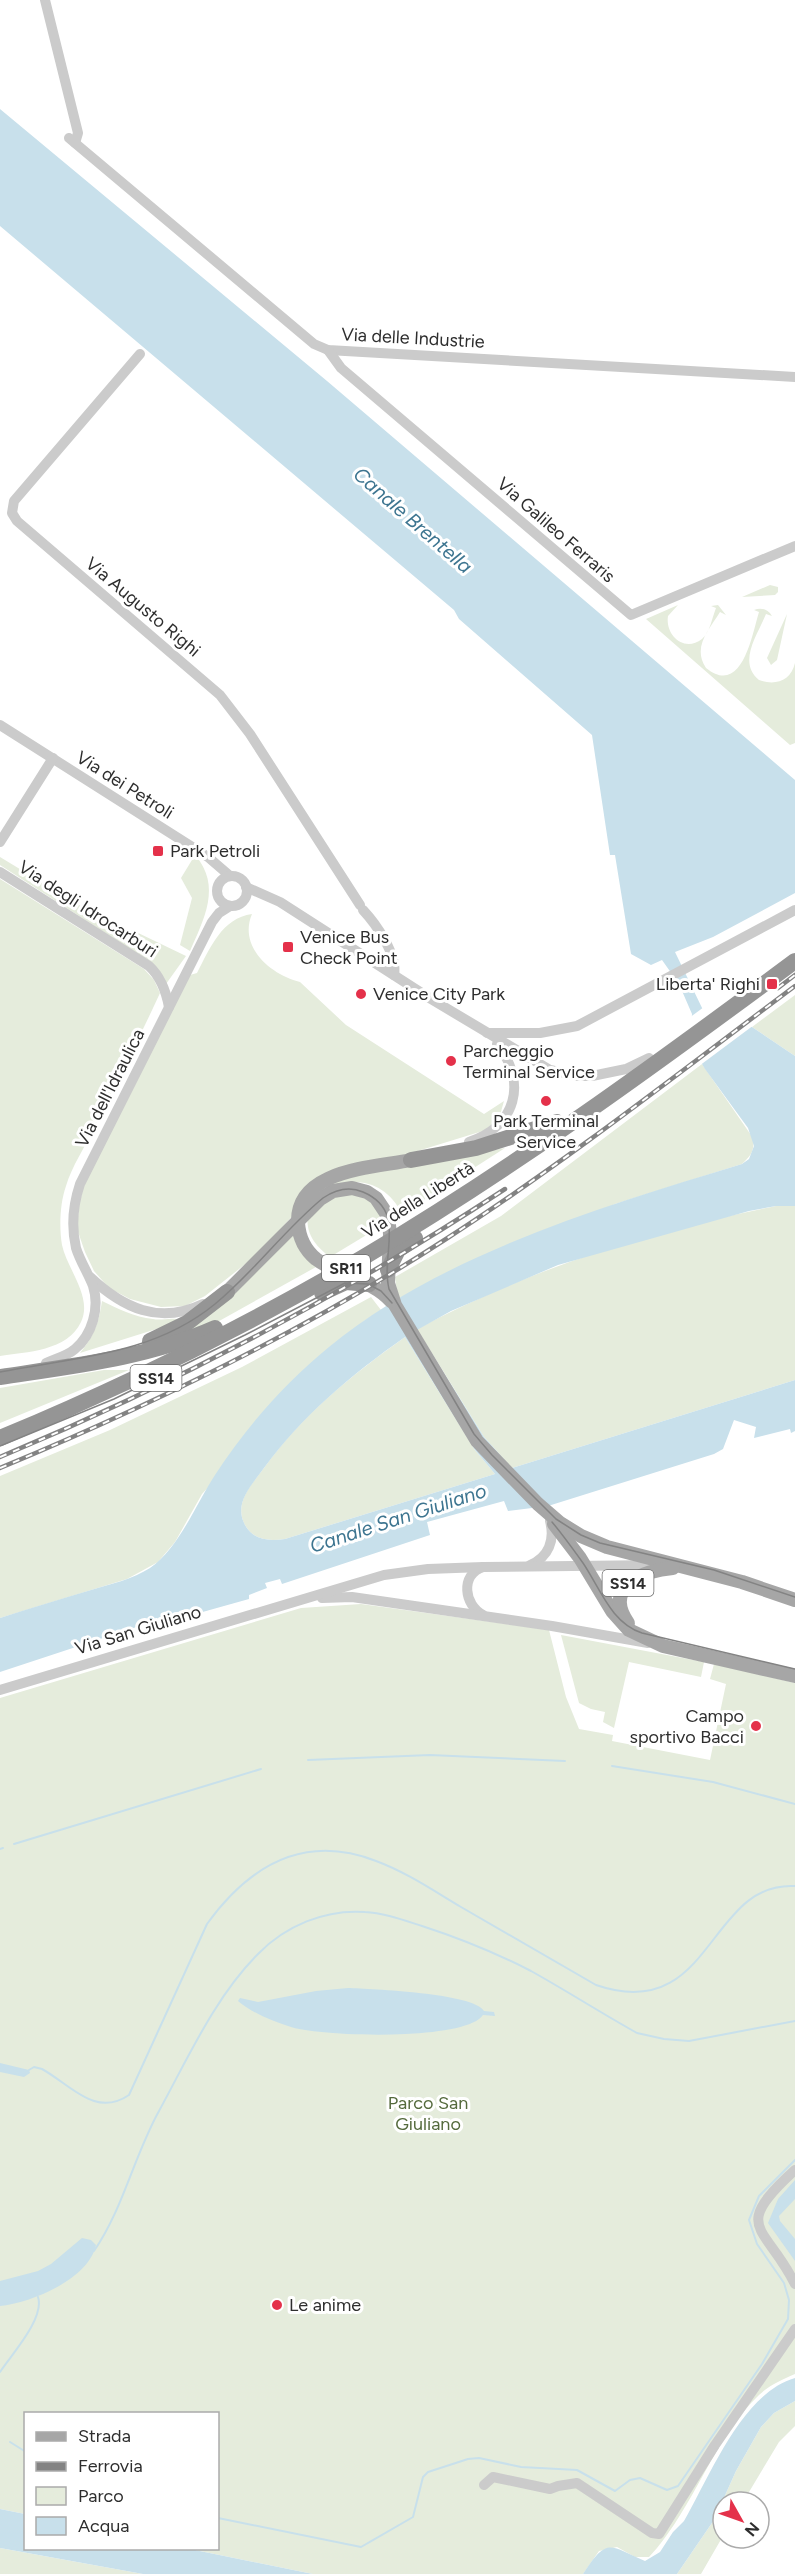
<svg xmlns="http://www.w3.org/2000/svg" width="795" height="2574" font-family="Figtree,sans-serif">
	<rect width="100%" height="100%" fill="#fff"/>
	<g fill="#e5ecdc">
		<polygon points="770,585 778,587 778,592 775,595 742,597"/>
		<path d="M678 605 668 616C665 635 684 653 702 639 710 632 712 618 716 608L711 606 718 605 726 615 720 612C709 630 692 647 706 668 742 697 752 635 759 612L754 610C761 607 768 609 772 616L766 614C758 634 737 662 759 680 775 686 791 681 795 663V743L790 745 646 619Z"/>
		<polygon points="787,614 777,660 771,665 767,658"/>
		<path d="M195 855C222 886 204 919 190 951L180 945 192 898 181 878Z"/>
		<polygon points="0,857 127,934 132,930 186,956 166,984 124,945 0,865"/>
		<path d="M0 879 144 969 154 980 160 993C139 1039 116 1083 94 1128 85 1147 72 1166 66 1186 60 1203 59 1227 62 1245 67 1269 93 1297 81 1322 68 1351 26 1352 0 1356Z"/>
		<path d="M252 914C238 947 271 975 300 982L346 1025 484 1114 504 1101 500 1115 486 1130 395 1158 334 1170 258 1254 205 1296 185 1306 161 1307 130 1299 109 1288 94 1271 85 1252 77 1229 79 1205 84 1185 190 975 197 973C210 948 222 918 252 914Z"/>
		<polygon points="795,995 795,1056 752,1027"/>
		<path d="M702 1064 753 1138C755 1150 751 1156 742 1164L615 1204 398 1299 395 1277 501 1216Z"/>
		<path d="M505 1148 402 1214C388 1185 361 1176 331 1186L335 1179Z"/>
		<path d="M352 1193C368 1197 384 1206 383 1225L330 1257C315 1246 305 1233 308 1214L337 1194Z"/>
		<path d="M776 1206H795V1380L512 1468 484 1437 417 1329C529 1269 651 1231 776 1206Z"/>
		<polygon points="294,1230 316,1267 212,1325 172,1338"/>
		<polygon points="371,1297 381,1310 364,1321 202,1494 175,1542 158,1562 127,1579 0,1618 0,1476 110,1430 242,1367"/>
		<path d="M102 1301C119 1309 134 1317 153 1319 163 1321 173 1316 182 1321L80 1353C94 1336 99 1322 102 1301Z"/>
		<path d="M405 1337 475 1450 495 1474 285 1539C269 1541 254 1541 245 1525 233 1503 252 1484 264 1468 303 1414 352 1375 405 1337Z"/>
		<polygon points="104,1370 129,1370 0,1423 0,1388"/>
		<path d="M361 1604 549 1630 566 1697 579 1729 613 1735 612 1741 710 1760 726 1684 710 1679 714 1664 795 1683V2374C783 2379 768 2386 759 2395 712 2440 694 2509 649 2557H635L617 2547 599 2551 583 2574H313L190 2549 218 2548V2414H26L25 2514 0 2509V1698L301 1608Z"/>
		<polygon points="561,1635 704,1662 701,1677 629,1662 614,1728 603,1722 605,1712 591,1709 579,1703"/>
		<polygon points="795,2401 795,2426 779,2442 743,2502 723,2502 723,2536 701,2574 677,2574 714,2520 736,2471 761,2427 774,2413"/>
		<polygon points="0,2548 143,2574 0,2574"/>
	</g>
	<g fill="#c8e0eb" fill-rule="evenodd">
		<path d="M0 109 327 381 795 780V893L713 937 675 952 704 1012 752 1027 795 1056V1206H776L749 1211 558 1265 451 1311 417 1330 484 1437 512 1468 795 1380V1431L791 1433 790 1429 754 1438 756 1427 734 1420 723 1449 714 1454 548 1506 508 1511 504 1501 427 1522 430 1535 282 1584 280 1579 265 1583 267 1588 249 1595V1599L174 1620 173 1615 0 1672V1618C30 1608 61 1599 91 1590 111 1584 133 1579 150 1568 179 1548 196 1504 215 1475 246 1427 285 1383 329 1347 442 1254 604 1206 742 1164L749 1159 754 1146 748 1128 705 1069 690 1044 692 1014 679 984 662 960 651 965 631 954 615 855H610L592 735 459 619 454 610 0 226ZM405 1337 475 1450 495 1474 285 1539C269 1541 254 1541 245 1525 233 1503 252 1485 264 1468 303 1415 351 1375 405 1337Z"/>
		<path d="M348 1988C371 1989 474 1993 484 2011L494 2012 495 2016 483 2015C466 2041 322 2037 291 2027 274 2022 252 2013 238 2001L240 1998 258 2002 316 1991Z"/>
		<polygon points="0,2063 29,2070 30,2073 24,2077 0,2072"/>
		<polygon points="795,2180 795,2199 779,2216 780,2221 795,2239 795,2261 768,2223 778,2199"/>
		<path d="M82 2238 91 2240 96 2245C89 2279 31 2303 0 2306V2281L38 2271 51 2264Z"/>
		<path d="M795 2378V2401L774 2413 761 2427 736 2471 714 2520 677 2574H583C608 2536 609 2546 645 2561L660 2552 673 2532 684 2521C710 2476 742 2393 795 2378Z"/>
		<polygon points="0,2509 25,2514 26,2548 190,2549 313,2574 143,2574 0,2548"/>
	</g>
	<polygon fill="#fff" points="704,1007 710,1012 737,1014 754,1025 699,1066 687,1045 689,1018"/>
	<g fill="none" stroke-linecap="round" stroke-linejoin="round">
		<g stroke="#c8e0eb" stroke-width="2">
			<polyline points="308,1760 430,1755 565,1761"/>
			<polyline points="612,1766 713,1782 795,1804"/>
			<polyline points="14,1844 261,1769"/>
			<polyline points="0,1849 3,1848"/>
			<path d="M29 2070 34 2067 42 2069C71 2085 95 2118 129 2095L207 1924C249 1866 304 1833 376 1861 406 1872 434 1891 461 1907 506 1933 551 1959 596 1985 713 2025 707 1881 795 1886"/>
			<path d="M94 2251C123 2209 134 2156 159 2111 188 2058 215 1997 258 1954 285 1926 325 1909 365 1912 384 1913 403 1920 422 1926 459 1938 496 1953 531 1971 567 1991 601 2013 637 2033L664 2039 689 2041 795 2021"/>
			<path d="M0 2372C12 2354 45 2318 38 2297"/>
			<polyline points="10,2442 26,2452"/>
			<polyline points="218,2518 361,2547 413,2517 423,2477 428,2472 468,2459 479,2458 521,2467 577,2470 615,2491 630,2480 640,2478 667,2490 678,2486 762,2364 788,2319 789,2300 784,2283 757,2244 749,2220 759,2196 795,2160"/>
		</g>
		<g stroke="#cbcbcb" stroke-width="10">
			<polyline points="45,0 78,133 75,143"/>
			<polyline points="69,138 314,344 328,350 795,377"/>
			<polyline points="328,350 341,368 631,615 795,546"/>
			<polyline points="140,354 14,501 12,513 17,521 220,695 250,734 360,905"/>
			<polyline points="0,725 208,857 230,876"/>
			<polyline points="0,842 53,758"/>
			<path d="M0 872 149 966C161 977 166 991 169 1007"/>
			<circle cx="232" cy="891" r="15"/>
			<polyline points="246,887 280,902 431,999 550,1070 578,1076 592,1076 626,1069 649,1058"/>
			<path d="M363 910C376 924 398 955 394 975"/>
			<polyline points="487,1033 540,1033 577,1026 795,910"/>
			<path d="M469 1142C516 1126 528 1083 497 1044"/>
			<path d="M90 1277C123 1308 159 1325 203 1304"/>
			<path d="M46 1363C55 1359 67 1356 75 1349 92 1335 100 1308 93 1286 88 1273 80 1261 76 1248 71 1226 73 1205 80 1184L212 922 219 913 230 906"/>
			<path d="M530 1565C549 1557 555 1540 550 1521"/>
			<path d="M483 1567C460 1575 464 1605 483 1615"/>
			<polyline points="322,1598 352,1597 552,1626 648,1643"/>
			<polyline points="0,1690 384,1575 428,1569 483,1567 659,1565"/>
			<path d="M795 2170C730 2229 765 2224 795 2284"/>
			<polyline points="484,2485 493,2477 550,2489 558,2486 577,2483 652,2533 659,2534 715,2445 795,2329"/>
		</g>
		<g stroke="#a6a6a6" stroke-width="14">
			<polyline points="227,1292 320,1199 333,1191 352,1188 367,1192 376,1198 388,1216 390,1234 388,1283 395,1305 477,1441 538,1504 560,1523 581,1536 607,1547 742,1582 795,1600"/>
			<path d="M391 1301C371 1279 340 1277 316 1259 305 1250 299 1237 298 1223 296 1169 373 1168 411 1160"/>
			<polyline points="554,1524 580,1558 612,1611 629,1630 663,1646 795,1676"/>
			<path d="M628 1623C602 1587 643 1570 673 1568"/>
		</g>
		<g stroke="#959595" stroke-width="16">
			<polyline points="411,1160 476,1148 557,1122"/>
			<polyline points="388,1270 398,1250 415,1238"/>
			<polyline points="322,1293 346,1282 369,1284"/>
			<polyline points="150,1341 187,1323 227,1292"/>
			<path d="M0 1377C73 1366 147 1358 215 1328"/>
			<path d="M0 1438C125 1386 247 1326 364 1257 514 1168 655 1065 795 961"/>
		</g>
		<g stroke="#838383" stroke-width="1.5">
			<path d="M0 1372C76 1357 153 1355 215 1304 254 1272 284 1230 323 1198 335 1190 349 1186 363 1192 408 1211 380 1254 389 1289L474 1434 492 1455 556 1519 581 1535 600 1543 714 1570 795 1597"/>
			<polyline points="0,1446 114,1399 245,1335 345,1283 368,1284 381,1291 392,1303"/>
			<path d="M552 1522C563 1535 573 1549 583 1563 600 1588 611 1623 642 1633L795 1669"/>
		</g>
		<defs>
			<g id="rail">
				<polyline points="778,988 795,975"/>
				<path d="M0 1457C177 1383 345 1294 505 1189"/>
				<path d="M0 1468C154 1404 306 1330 446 1239 567 1161 680 1072 795 986"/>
			</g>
		</defs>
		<use href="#rail" stroke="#838383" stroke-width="4.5"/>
		<use href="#rail" stroke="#fff" stroke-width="2" stroke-dasharray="7" stroke-linecap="butt"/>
	</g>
	<g fill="#e4314a" stroke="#fff" stroke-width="2">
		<rect x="152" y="845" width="12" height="12" rx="3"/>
		<rect x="282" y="941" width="12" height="12" rx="3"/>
		<rect x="766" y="978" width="12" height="12" rx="3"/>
		<circle cx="361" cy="994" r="6"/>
		<circle cx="451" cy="1061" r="6"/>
		<circle cx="546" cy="1101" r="6"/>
		<circle cx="756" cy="1726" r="6"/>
		<circle cx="277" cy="2305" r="6"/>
	</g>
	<g text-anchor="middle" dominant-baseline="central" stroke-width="6" stroke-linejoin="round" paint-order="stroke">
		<g fill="#fff" stroke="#6d6d6d" stroke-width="1.5">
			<rect x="322" y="1255" width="48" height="26" rx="4.5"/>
			<rect x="130.5" y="1365" width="51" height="26" rx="4.5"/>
			<rect x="602.5" y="1570" width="51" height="26" rx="4.5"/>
		</g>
		<g font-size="16" font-weight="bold" fill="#2e2e2e">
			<text x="346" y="1268">SR11</text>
			<text x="156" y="1378">SS14</text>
			<text x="628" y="1583">SS14</text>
		</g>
		<g font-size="18" fill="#2e2e2e" stroke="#fff">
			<text transform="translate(413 338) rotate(3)">Via delle Industrie</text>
			<text transform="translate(556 530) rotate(41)">Via Galileo Ferraris</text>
			<text transform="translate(143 607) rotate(40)">Via Augusto Righi</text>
			<text transform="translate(125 785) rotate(32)">Via dei Petroli</text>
			<text transform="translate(88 909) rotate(33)">Via degli Idrocarburi</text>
			<text transform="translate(110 1088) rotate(-63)">Via dell'Idraulica</text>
			<text transform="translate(418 1200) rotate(-32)">Via della Libertà</text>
			<text transform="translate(138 1630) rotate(-17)">Via San Giuliano</text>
		</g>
		<g font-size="18" fill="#2e2e2e" stroke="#fff" text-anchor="start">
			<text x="170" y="851">Park Petroli</text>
			<text x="300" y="937">Venice Bus<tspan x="300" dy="21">Check Point</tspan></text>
			<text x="760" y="984" text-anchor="end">Liberta' Righi</text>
			<text x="373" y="994">Venice City Park</text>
			<text x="463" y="1051">Parcheggio<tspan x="463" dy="21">Terminal Service</tspan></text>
			<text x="546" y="1121" text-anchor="middle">Park Terminal<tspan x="546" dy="21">Service</tspan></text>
			<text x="744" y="1716" text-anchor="end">Campo<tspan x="744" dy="21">sportivo Bacci</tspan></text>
			<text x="289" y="2305">Le anime</text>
		</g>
		<g font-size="18" fill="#546a3c" stroke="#fff">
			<text x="428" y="2103">Parco San<tspan x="428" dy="21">Giuliano</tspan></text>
		</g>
		<g font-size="20" font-style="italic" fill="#3d7590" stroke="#fff">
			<text transform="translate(413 520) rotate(41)">Canale Brentella</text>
			<text transform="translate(398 1518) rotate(-18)">Canale San Giuliano</text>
		</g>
	</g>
	<rect x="24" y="2412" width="195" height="138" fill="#ffffff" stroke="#ababab" stroke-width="1.5"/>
	<rect x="36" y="2432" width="30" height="9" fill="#a6a6a6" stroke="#ababab" stroke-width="1.5"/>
	<text x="78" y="2442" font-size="18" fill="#2e2e2e">Strada</text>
	<rect x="36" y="2462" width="30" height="9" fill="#838383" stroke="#ababab" stroke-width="1.5"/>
	<text x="78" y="2472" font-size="18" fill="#2e2e2e">Ferrovia</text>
	<rect x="36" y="2487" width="30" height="18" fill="#e5ecdc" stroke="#ababab" stroke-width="1.5"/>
	<text x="78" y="2502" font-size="18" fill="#2e2e2e">Parco</text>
	<rect x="36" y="2517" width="30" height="18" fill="#c8e0eb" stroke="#ababab" stroke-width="1.5"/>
	<text x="78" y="2532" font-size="18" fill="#2e2e2e">Acqua</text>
	<g transform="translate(741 2520) rotate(130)"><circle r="28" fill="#ffffff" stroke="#ababab" stroke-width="1.5"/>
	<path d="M0-4.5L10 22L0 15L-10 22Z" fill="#e4314a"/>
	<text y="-9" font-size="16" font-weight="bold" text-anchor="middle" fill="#2e2e2e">N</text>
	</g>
</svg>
